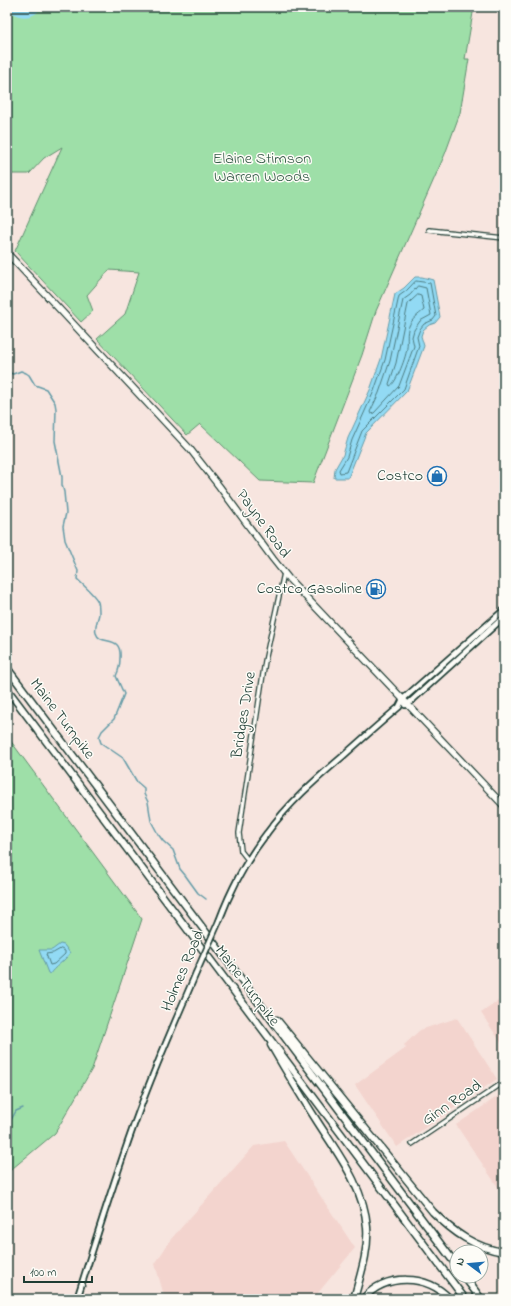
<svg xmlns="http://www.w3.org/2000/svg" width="511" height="1306" font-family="'Indie Flower',sans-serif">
	<rect width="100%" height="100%" fill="#f7e5df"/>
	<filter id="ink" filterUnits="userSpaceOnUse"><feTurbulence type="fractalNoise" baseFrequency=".025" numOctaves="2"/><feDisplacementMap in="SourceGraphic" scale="8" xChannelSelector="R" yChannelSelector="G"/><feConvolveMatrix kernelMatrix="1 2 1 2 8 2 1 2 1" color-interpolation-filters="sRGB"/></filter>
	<g filter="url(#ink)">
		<g fill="#f3d4ce">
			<polygon points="504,997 504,1047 481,1013"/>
			<polygon points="457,1018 497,1079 397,1147 355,1085 406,1048 404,1045 420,1030"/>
			<polygon points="504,1092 504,1196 456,1125"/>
			<polygon points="284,1141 355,1248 313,1299 165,1299 155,1264 171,1239 254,1146"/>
		</g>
		<g fill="#9edfa8" stroke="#5e8e6e">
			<path d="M7 7C17 14 29 22 37 7H474L465 59H469L460 113 445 154 376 311 362 355 313 483 260 481 200 424 187 435 97 339 125 314 139 272 109 270 87 295 93 311 81 322 15 251 62 147 44 158 29 174H7Z"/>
			<polygon points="7,736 142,919 92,1069 55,1133 7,1173"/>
		</g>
		<g fill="#92daf4" stroke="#649ba7">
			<polygon points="415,277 422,277 433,280 440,317 435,323 429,325 423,330 421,336 424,346 407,391 366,433 348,478 334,478 335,469 343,455 348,438 370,390 381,359 395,294 404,288"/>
			<path d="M60 944 64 945 70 953C65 961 53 968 50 974L48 973 39 950H52Z"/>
		</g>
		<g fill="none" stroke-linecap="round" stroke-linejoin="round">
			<g stroke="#4d7c81" stroke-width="1">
				<polygon points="416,281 430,283 436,316 433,320 424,324 420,329 417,337 419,346 404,389 362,431 346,472 340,473 339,470 347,457 352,440 374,391 385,360 399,296 406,291"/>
				<polygon points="418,286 426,288 431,315 420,321 414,330 412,337 414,346 399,386 374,413 371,414 370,412 379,393 390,361 403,300 410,295"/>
				<path d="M418 295 421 296 424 310C418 315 412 319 409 326 406 334 408 340 407 347 407 355 396 384 390 386L389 384 396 363 408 304Z"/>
				<polygon points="61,949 65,951 65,954 54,964 50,965 46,954 53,953"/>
			</g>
			<g stroke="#649ba7" stroke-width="1.5">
				<path d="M7 372 13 374 21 371 26 373 29 375 35 385 46 389 55 403 56 409 55 441 62 477V485L64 492 66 513 63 526 65 540 78 571 77 579C82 584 95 595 98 602 99 605 99 611 99 614 98 620 94 627 96 633 100 647 122 633 120 658 120 665 119 670 116 676L124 694 114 719 102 731 99 737 101 743 123 758 137 782 144 788V794L148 802 151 821 158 834 163 841 173 850 180 869 185 875 198 893 206 899"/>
				<polyline points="7,1127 16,1111 23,1108"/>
			</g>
			<path stroke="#92daf4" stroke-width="8" d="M11 7C17 13 27 15 34 10L36 7"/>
			<defs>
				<g id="minor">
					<polyline points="429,230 504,238"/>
					<polyline points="248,860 241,851 239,833 265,661 284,573"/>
					<polyline points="412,1144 504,1082"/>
				</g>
				<g id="tertiary">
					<polyline points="405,705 408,704 504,617"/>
					<path d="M219 921C231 889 246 860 267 833 288 804 315 780 342 757 361 740 380 723 399 707L403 699 504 610"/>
					<path d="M77 1299C97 1236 116 1173 139 1111 156 1064 177 1018 196 973"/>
				</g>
				<polyline id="primary" points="7,253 190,449 219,486 273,559 289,579 504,806"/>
				<g id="motorway">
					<polyline points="7,668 457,1266"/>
					<polyline points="7,689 465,1299"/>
					<path d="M277 1020 433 1212C453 1232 475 1248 504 1252"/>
					<path d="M271 1045C286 1071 301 1096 317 1121 338 1154 364 1187 367 1227 369 1251 360 1276 354 1299"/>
					<polyline points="464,1276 481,1299"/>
					<path d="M363 1299C386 1273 427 1274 450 1299"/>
				</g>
			</defs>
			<use href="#minor" stroke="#1f3d34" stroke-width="6"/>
			<use href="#tertiary" stroke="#1f3d34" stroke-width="8"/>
			<use href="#primary" stroke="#1f3d34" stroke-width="8"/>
			<use href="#motorway" stroke="#1f3d34" stroke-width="9"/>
			<use href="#minor" stroke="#fdfcf7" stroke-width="3.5"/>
			<use href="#tertiary" stroke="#fdfcf7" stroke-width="4.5"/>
			<use href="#primary" stroke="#fdfcf7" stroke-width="5.5"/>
			<use href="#motorway" stroke="#fdfcf7" stroke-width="6"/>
			<defs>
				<polyline id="tertiary-bridge" points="196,973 219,921"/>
			</defs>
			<use href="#tertiary-bridge" stroke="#1f3d34" stroke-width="8" stroke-linecap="butt"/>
			<use href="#tertiary-bridge" stroke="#fdfcf7" stroke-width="4.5"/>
		</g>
	</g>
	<defs>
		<symbol id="shop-ring" viewBox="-11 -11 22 22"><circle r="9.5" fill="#fdfcf7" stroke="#1f6fb2" stroke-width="1.5"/><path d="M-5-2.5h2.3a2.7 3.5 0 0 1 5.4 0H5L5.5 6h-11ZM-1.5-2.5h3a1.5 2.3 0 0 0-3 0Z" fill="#1f6fb2"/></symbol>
		<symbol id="fuel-ring" viewBox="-11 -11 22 22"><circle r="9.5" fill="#fdfcf7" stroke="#1f6fb2" stroke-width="1.5"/><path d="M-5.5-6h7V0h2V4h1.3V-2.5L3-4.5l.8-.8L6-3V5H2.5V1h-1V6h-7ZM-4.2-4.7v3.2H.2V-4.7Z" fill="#1f6fb2"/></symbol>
	</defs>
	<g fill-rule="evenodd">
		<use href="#shop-ring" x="426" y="465" width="22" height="22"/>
		<use href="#fuel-ring" x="365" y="578" width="22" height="22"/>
	</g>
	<g text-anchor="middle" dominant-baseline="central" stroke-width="3" stroke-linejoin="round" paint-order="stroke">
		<g font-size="16" fill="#385d4b" stroke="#fdfcf7">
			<text x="262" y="159">Elaine Stimson<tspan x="262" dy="18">Warren Woods</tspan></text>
		</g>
		<g font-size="16" fill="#1f3d34" stroke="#fdfcf7" text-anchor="end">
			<text x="423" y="476">Costco</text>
			<text x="362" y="589">Costco Gasoline</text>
		</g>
		<g font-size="16" fill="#1f3d34" stroke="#fdfcf7">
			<text transform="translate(263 524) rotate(54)">Payne Road</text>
			<text transform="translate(244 715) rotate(-81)">Bridges Drive</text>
			<text transform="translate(62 719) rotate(53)">Maine Turnpike</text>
			<text transform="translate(183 971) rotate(-67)">Holmes Road</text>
			<text transform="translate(247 986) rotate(53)">Maine Turnpike</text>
			<text transform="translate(452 1103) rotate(-34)">Ginn Road</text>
		</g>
	</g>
	<rect width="511" height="1306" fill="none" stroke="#fdfcf7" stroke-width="24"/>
	<rect x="12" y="12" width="487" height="1282" fill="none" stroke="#1f3d34" stroke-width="1.5" filter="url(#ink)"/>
	<g transform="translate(469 1264) rotate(286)"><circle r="19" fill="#fdfcf7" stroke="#a4b0a9"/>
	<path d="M0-3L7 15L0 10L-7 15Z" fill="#1f6fb2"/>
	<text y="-6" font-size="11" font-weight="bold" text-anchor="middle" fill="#1f3d34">N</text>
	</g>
	<path d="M24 1276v6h68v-6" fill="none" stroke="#1f3d34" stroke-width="2"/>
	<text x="30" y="1276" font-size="12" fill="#1f3d34" stroke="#fdfcf7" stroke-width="3" paint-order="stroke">100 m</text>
</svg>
